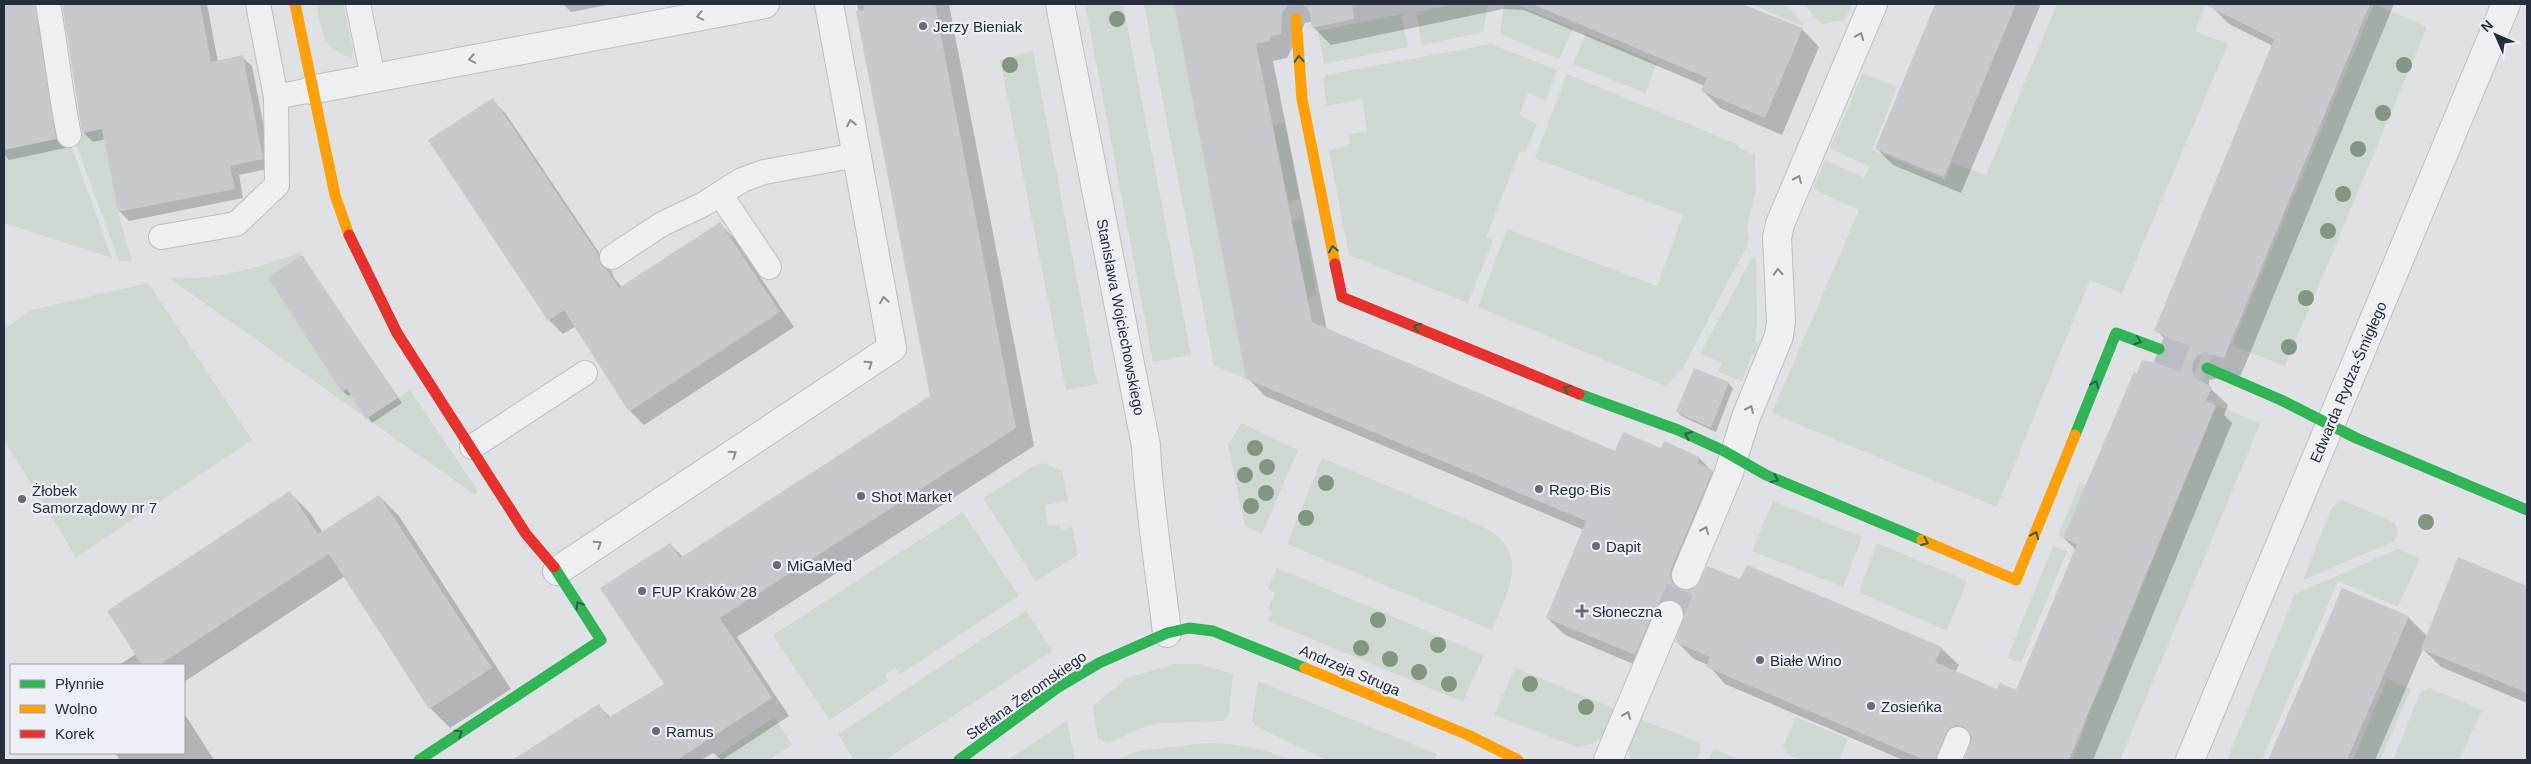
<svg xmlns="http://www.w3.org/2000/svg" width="2531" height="764" font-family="Arial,sans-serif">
	<rect width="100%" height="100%" fill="#dfe1e5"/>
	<g fill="#ced8d0">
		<path d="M317 4H343L353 49 352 58C321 48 322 32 317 4Z"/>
		<polygon points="1085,4 1123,4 1191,355 1153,362"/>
		<polygon points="1144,4 1174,4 1246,379 1214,365"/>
		<polygon points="1457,4 1488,4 1483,32 1422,45 1416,12"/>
		<polygon points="1504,4 1515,4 1573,28 1559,59 1500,34"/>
		<polygon points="1751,4 1786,4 1803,24 1802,26"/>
		<polygon points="1804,4 1852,4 1845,20 1821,24"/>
		<polygon points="2057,4 2206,4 2195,31 2228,44 2122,293 2090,280 1997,507 1772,413 1859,210 1813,189 1825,160 1864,178 1870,167 1830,148 1863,73 1897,87 1872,150 1945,180 1952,162 1986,176"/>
		<polygon points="2374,4 2427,27 2285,366 2232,345"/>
		<polygon points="1401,14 1408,47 1324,64 1318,31"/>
		<polygon points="1586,33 1657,63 1645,93 1573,64"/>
		<polygon points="1491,44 1557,70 1546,100 1528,93 1519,115 1537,124 1526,152 1520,151 1486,237 1493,240 1468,303 1349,255 1329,151 1348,145 1350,142 1348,135 1367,131 1362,99 1327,106 1323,80 1326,75"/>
		<polygon points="1033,51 1097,384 1066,390 1000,60"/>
		<polygon points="1567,74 1739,145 1738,147 1752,155 1755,154 1756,191 1747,225 1749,240 1746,248 1682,369 1666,386 1478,307 1507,229 1657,286 1683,215 1535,158"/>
		<polygon points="1285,123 1300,199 1288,202 1273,125"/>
		<polygon points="102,129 118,212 132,262 119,261 73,136"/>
		<polygon points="68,137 112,258 4,223 4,150"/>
		<polygon points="1303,218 1317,295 1307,298 1291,221"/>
		<path d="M301 252 302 255 269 278 342 392 347 389 398 398 410 390 478 491 475 495 169 278C213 281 259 268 301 252Z"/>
		<polygon points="1753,256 1756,258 1757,324 1755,342 1759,343 1755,355 1752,355 1742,381 1718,372 1722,363 1700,354"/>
		<polygon points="148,283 252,440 76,557 4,440 4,329 32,310"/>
		<polygon points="2217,405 2260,424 2120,760 2072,760 2088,719 2082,716 2090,697 2096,699"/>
		<polygon points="1242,423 1298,450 1262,534 1245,526 1228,444"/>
		<path d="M1322 458 1484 527C1532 553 1508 591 1492 630L1287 544Z"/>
		<polygon points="1044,463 1062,471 1068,501 1045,505 1048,526 1060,525 1061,530 1072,527 1078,555 1036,581 983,498 1036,465"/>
		<polygon points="2080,482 2093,488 2071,542 2058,536"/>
		<polygon points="2342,500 2395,523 2398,532 2394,541 2303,580 2332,507"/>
		<polygon points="1773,501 1862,537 1843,587 1752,551"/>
		<polygon points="963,512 1019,596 900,674 895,668 885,675 888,681 830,720 773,635"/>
		<polygon points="1877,543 1967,581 1947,631 1859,592"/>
		<polygon points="2053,546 2067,551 2021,663 2007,658"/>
		<polygon points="2398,549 2420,558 2398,607 2338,581 2262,760 2227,760 2295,594"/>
		<polygon points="1277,568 1484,655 1463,702 1268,621 1273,612 1268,609 1275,593 1268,589"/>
		<polygon points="1026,611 1052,651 885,760 854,760 838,734"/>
		<polygon points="1175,664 1199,664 1233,674 1229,716 1223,721 1161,723 1141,728 1109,743 1098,739 1093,706 1127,678"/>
		<polygon points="1515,668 1618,710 1604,736 1592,744 1577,747 1494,715"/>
		<polygon points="2387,679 2411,689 2380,760 2354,758"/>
		<polygon points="1258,681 1437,754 1434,760 1327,760 1257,727 1252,721"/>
		<polygon points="2429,688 2482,710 2459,760 2393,760 2420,693"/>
		<polygon points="774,717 792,745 769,760 712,760"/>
		<polygon points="1796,717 1848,739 1839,760 1802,760 1786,754 1783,746"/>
		<polygon points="1637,718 1698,742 1701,750 1696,760 1631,760 1628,746"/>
		<polygon points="1067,721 1075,760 1007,760"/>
		<path d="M1206 743C1234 744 1264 747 1289 760H1117L1138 751Z"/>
		<polygon points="1714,749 1740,760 1709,760"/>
	</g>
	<g fill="#0003">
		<polygon points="4,4 48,4 43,16 65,148 9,160 4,154"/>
		<polygon points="63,4 207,4 218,62 242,57 252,66 272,168 239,175 243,198 129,221 119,211 106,139 93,142 84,133"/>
		<polygon points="563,4 612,4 571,12"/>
		<polygon points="857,4 949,4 1034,446 737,637 789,716 722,760 713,753 701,760 514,760 599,706 611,718 665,685 670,544 683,557 932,397"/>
		<polygon points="1175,4 1705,4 1733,15 1738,4 1802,29 1819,47 1782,135 1720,108 1703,91 1705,86 1524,10 1503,9 1331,45 1313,27 1312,21 1305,23 1287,58 1273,61 1327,330 1615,453 1662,450 1699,458 1729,488 1688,592 1941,648 1959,665 1955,672 1998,691 2017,692 2076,550 2064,538 2161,366 2169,362 2175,355 2175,349 2156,330 2273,46 2229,24 2212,7 2213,4 2394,4 2241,375 2209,380 2209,387 2228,405 2224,415 2232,423 2093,760 1966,760 1971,743 1967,745 1958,760 1903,760 1725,684 1708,665 1694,659 1676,641 1685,616 1677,619 1652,672 1565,635 1547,618 1584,530 1265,396 1248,378"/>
		<polygon points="1936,4 2041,4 1961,193 1893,165 1876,148"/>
		<polygon points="492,100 506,114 612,272 614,278 622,287 720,224 734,238 794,327 644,425 630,411 576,326 563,334 549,320"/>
		<polygon points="302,257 402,403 372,423 352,394 348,396 343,391"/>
		<polygon points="1728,383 1733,388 1716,432 1683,417 1677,412"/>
		<polygon points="290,493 310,513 323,533 379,496 399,516 511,689 450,728 430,708 345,576 184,682 184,665 119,665 136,654"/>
		<polygon points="2459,559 2527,588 2527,703 2441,667 2423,649 2375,760 2269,760 2343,589 2408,617 2428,637"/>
		<polygon points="184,713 214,760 120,760 115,753 184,753"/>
	</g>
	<g fill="#c7c9cd">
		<polygon points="4,4 35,4 56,139 4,150"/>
		<polygon points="62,4 200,4 211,62 243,55 263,159 230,166 235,189 118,212 102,129 82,133"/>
		<polygon points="863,4 935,4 1016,428 720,618 772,698 677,760 512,760 599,704 608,718 664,684 600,588 670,543 680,558 930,396 856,11 864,10"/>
		<polygon points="1174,4 1294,4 1287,6 1282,13 1281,34 1270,37 1270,41 1256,44 1312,322 1615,451 1623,432 1661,448 1664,441 1700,457 1697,463 1713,470 1671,569 1670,576 1673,584 1680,589 1687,590 1696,587 1707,566 1740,579 1747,565 1942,647 1935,662 1997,689 2000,683 2016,690 2077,544 2063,538 2134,372 2137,373 2142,360 2161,364 2169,361 2173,355 2174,347 2171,339 2154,331 2274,39 2204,4 2370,4 2224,358 2205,353 2197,356 2193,362 2192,370 2195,378 2212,387 2206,401 2216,405 2069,760 1964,760 1972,737 1964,727 1957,725 1950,728 1946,733 1935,760 1924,760 1706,667 1710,657 1675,642 1684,614 1681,605 1675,600 1667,600 1660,602 1655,609 1635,655 1546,618 1586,521 1246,379"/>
		<polygon points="1297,4 1352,4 1354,19 1312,28 1309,11 1303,5"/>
		<polygon points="1532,4 1742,4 1803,28 1765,118 1701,91 1707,78"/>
		<polygon points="1935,4 2016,4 1944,177 1875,149"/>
		<polygon points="493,98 599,256 601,265 607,270 619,288 720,222 780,312 629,412 564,310 548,321 428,140"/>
		<polygon points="302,255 398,398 366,419 347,389 342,392 268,278"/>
		<polygon points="1694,368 1729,382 1711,428 1676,412"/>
		<polygon points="290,491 318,534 379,495 492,668 429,709 329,554 159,665 142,665 107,611"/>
		<polygon points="2458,557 2527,586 2527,693 2421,649"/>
		<polygon points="2342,588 2409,616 2347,760 2268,760"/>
	</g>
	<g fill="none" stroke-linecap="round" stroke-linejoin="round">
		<polyline stroke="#babdc3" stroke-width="28" stroke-dasharray="28 14" stroke-linecap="butt" points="1669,615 1686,575"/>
		<polyline stroke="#babdc3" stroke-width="28" stroke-dasharray="28 14" stroke-linecap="butt" points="2159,349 2207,368"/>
		<defs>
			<g id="lane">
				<path d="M48 4C56 48 60 92 69 135"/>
				<polyline points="258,4 276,97 311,90"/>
				<polyline points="358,4 373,78"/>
				<polyline points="720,194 769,267"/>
				<polyline points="161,237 236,224 277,185 276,97"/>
				<polyline points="612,257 662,224 704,204 742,180 764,172 857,155"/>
				<polyline points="472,447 585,373"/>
				<polyline points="1949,760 1958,739"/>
			</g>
			<g id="street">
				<path d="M1060 4 1146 446C1149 509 1160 571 1167 633"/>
				<polyline points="311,90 765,4"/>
				<polyline points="557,571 892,348 829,4"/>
				<polyline points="1686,575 1728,475 1746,417 1779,336 1781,321 1777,238 1780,224 1873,4"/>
				<polyline points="1608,760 1669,615"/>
				<polyline points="2190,760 2506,4"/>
			</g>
		</defs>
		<use href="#lane" stroke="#bdbfc3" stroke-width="26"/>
		<use href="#street" stroke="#bdbfc3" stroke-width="30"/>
		<use href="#lane" stroke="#eeeff1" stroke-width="24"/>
		<use href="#street" stroke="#eeeff1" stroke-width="28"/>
		<g stroke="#30b455" stroke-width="11">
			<polyline points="2207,368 2281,400 2356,438 2527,510"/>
			<polyline points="1579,394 1678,430 1724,451 1766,475 1922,540"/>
			<polyline points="2075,435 2116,333 2159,349"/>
			<polyline points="419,760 601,640 554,567"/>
			<polyline points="959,760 1057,688 1099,663 1167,633 1189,628 1213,631 1305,668"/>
		</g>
		<g stroke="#ff9f0a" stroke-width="11">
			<polyline points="295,4 335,195 349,235"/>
			<polyline points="1296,19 1302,99 1335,264"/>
			<polyline points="1922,540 2016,580 2075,435"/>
			<polyline points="1305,668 1468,735 1518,760"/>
		</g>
		<g stroke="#e5322d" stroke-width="11">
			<polyline points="349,235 397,333 526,534 554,567"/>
			<polyline points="1335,264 1342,297 1579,394"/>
		</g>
	</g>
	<g fill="#839683">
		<circle cx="1117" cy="19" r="8"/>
		<circle cx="1010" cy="65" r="8"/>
		<circle cx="2404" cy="65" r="8"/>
		<circle cx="2383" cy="113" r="8"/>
		<circle cx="2358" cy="149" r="8"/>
		<circle cx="2343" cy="194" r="8"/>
		<circle cx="2328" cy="231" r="8"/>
		<circle cx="2306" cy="298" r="8"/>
		<circle cx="2289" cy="347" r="8"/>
		<circle cx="1255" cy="448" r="8"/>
		<circle cx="1267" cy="467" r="8"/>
		<circle cx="1245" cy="475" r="8"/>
		<circle cx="1326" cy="483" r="8"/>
		<circle cx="1266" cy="493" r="8"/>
		<circle cx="1251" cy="506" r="8"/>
		<circle cx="1306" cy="518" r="8"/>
		<circle cx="2426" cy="522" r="8"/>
		<circle cx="1378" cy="620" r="8"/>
		<circle cx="1438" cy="645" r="8"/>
		<circle cx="1361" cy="648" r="8"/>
		<circle cx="1390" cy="659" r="8"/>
		<circle cx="1419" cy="672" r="8"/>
		<circle cx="1449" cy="684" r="8"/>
		<circle cx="1530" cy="684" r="8"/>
		<circle cx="1586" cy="707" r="8"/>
	</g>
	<defs><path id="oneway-chevron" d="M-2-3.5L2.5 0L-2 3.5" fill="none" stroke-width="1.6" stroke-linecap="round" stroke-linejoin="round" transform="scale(1.25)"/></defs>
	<g stroke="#8a8e97">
		<use href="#oneway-chevron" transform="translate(700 16) rotate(169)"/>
		<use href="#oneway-chevron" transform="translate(1860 36) rotate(-68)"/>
		<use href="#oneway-chevron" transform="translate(472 59) rotate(169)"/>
		<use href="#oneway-chevron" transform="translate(851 123) rotate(-101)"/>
		<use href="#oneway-chevron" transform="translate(1798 179) rotate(-66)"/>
		<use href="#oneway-chevron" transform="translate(1778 272) rotate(-93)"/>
		<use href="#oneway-chevron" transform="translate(884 300) rotate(-100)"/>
		<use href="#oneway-chevron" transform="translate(869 364) rotate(-34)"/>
		<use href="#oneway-chevron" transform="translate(1750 409) rotate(-66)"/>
		<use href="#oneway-chevron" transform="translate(733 454) rotate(-33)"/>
		<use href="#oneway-chevron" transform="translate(1705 530) rotate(-68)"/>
		<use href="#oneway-chevron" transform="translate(598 544) rotate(-33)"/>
		<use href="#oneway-chevron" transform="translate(1627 715) rotate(-67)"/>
	</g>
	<g stroke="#2a6347">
		<use href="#oneway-chevron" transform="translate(1299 59) rotate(-94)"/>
		<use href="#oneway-chevron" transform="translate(1333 249) rotate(-101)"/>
		<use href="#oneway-chevron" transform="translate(1417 327) rotate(-158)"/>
		<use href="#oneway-chevron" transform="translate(2138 341) rotate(20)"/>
		<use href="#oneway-chevron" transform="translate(2095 384) rotate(-68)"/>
		<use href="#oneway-chevron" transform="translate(1567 389) rotate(-158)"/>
		<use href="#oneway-chevron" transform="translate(1688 435) rotate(-157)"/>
		<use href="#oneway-chevron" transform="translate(1775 479) rotate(23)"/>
		<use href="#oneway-chevron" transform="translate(2035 535) rotate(-68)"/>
		<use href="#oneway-chevron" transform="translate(1925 542) rotate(23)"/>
		<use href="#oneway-chevron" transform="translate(579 605) rotate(-122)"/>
		<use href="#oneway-chevron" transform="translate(459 733) rotate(-33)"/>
	</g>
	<g fill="#676c78" stroke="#eceff5" stroke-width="2">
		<circle cx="923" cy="26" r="5"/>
		<circle cx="1539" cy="489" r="5"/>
		<circle cx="861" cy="496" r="5"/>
		<circle cx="22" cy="499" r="5"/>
		<circle cx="1596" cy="546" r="5"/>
		<circle cx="777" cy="565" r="5"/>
		<circle cx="642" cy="591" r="5"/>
		<path d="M1579.5 603.5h5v5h5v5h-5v5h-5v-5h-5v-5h5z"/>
		<circle cx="1760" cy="660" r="5"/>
		<circle cx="1871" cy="706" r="5"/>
		<circle cx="656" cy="731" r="5"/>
	</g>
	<g text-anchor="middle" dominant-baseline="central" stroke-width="4.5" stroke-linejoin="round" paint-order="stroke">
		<g font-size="15" fill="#262d3d" stroke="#eceff5" text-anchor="start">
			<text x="933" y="26">Jerzy Bieniak</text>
			<text x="1549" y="489">Rego·Bis</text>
			<text x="32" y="490">Żłobek<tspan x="32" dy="17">Samorządowy nr 7</tspan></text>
			<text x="871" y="496">Shot Market</text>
			<text x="1606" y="546">Dapit</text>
			<text x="787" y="565">MiGaMed</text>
			<text x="652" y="591">FUP Kraków 28</text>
			<text x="1592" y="611">Słoneczna</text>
			<text x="1770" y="660">Białe Wino</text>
			<text x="1881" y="706">Zosieńka</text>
			<text x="666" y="731">Ramus</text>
		</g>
		<g font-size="15" fill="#262d3d" stroke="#eceff5">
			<text transform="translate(1121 317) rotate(79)">Stanisława Wojciechowskiego</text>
			<text transform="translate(2348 382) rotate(-67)">Edwarda Rydza-Śmigłego</text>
			<text transform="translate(1350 670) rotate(23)">Andrzeja Struga</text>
			<text transform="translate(1026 695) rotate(-35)">Stefana Żeromskiego</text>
		</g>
	</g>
	<rect width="2531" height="764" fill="none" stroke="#262d3d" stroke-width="10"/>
	<rect x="10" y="664" width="175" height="90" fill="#eceff5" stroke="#9da1ab"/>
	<rect x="20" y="680" width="25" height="8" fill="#30b455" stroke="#9da1ab"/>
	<text x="55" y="689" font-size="15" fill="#262d3d">Płynnie</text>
	<rect x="20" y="705" width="25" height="8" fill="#ff9f0a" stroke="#9da1ab"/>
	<text x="55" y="714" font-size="15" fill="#262d3d">Wolno</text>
	<rect x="20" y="730" width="25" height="8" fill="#e5322d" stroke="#9da1ab"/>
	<text x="55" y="739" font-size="15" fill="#262d3d">Korek</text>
	<g transform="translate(2496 35) rotate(315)" stroke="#eceff5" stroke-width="4" paint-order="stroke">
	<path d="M0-4L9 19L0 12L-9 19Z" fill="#262d3d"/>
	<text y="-8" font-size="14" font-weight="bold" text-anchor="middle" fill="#262d3d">N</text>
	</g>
</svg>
